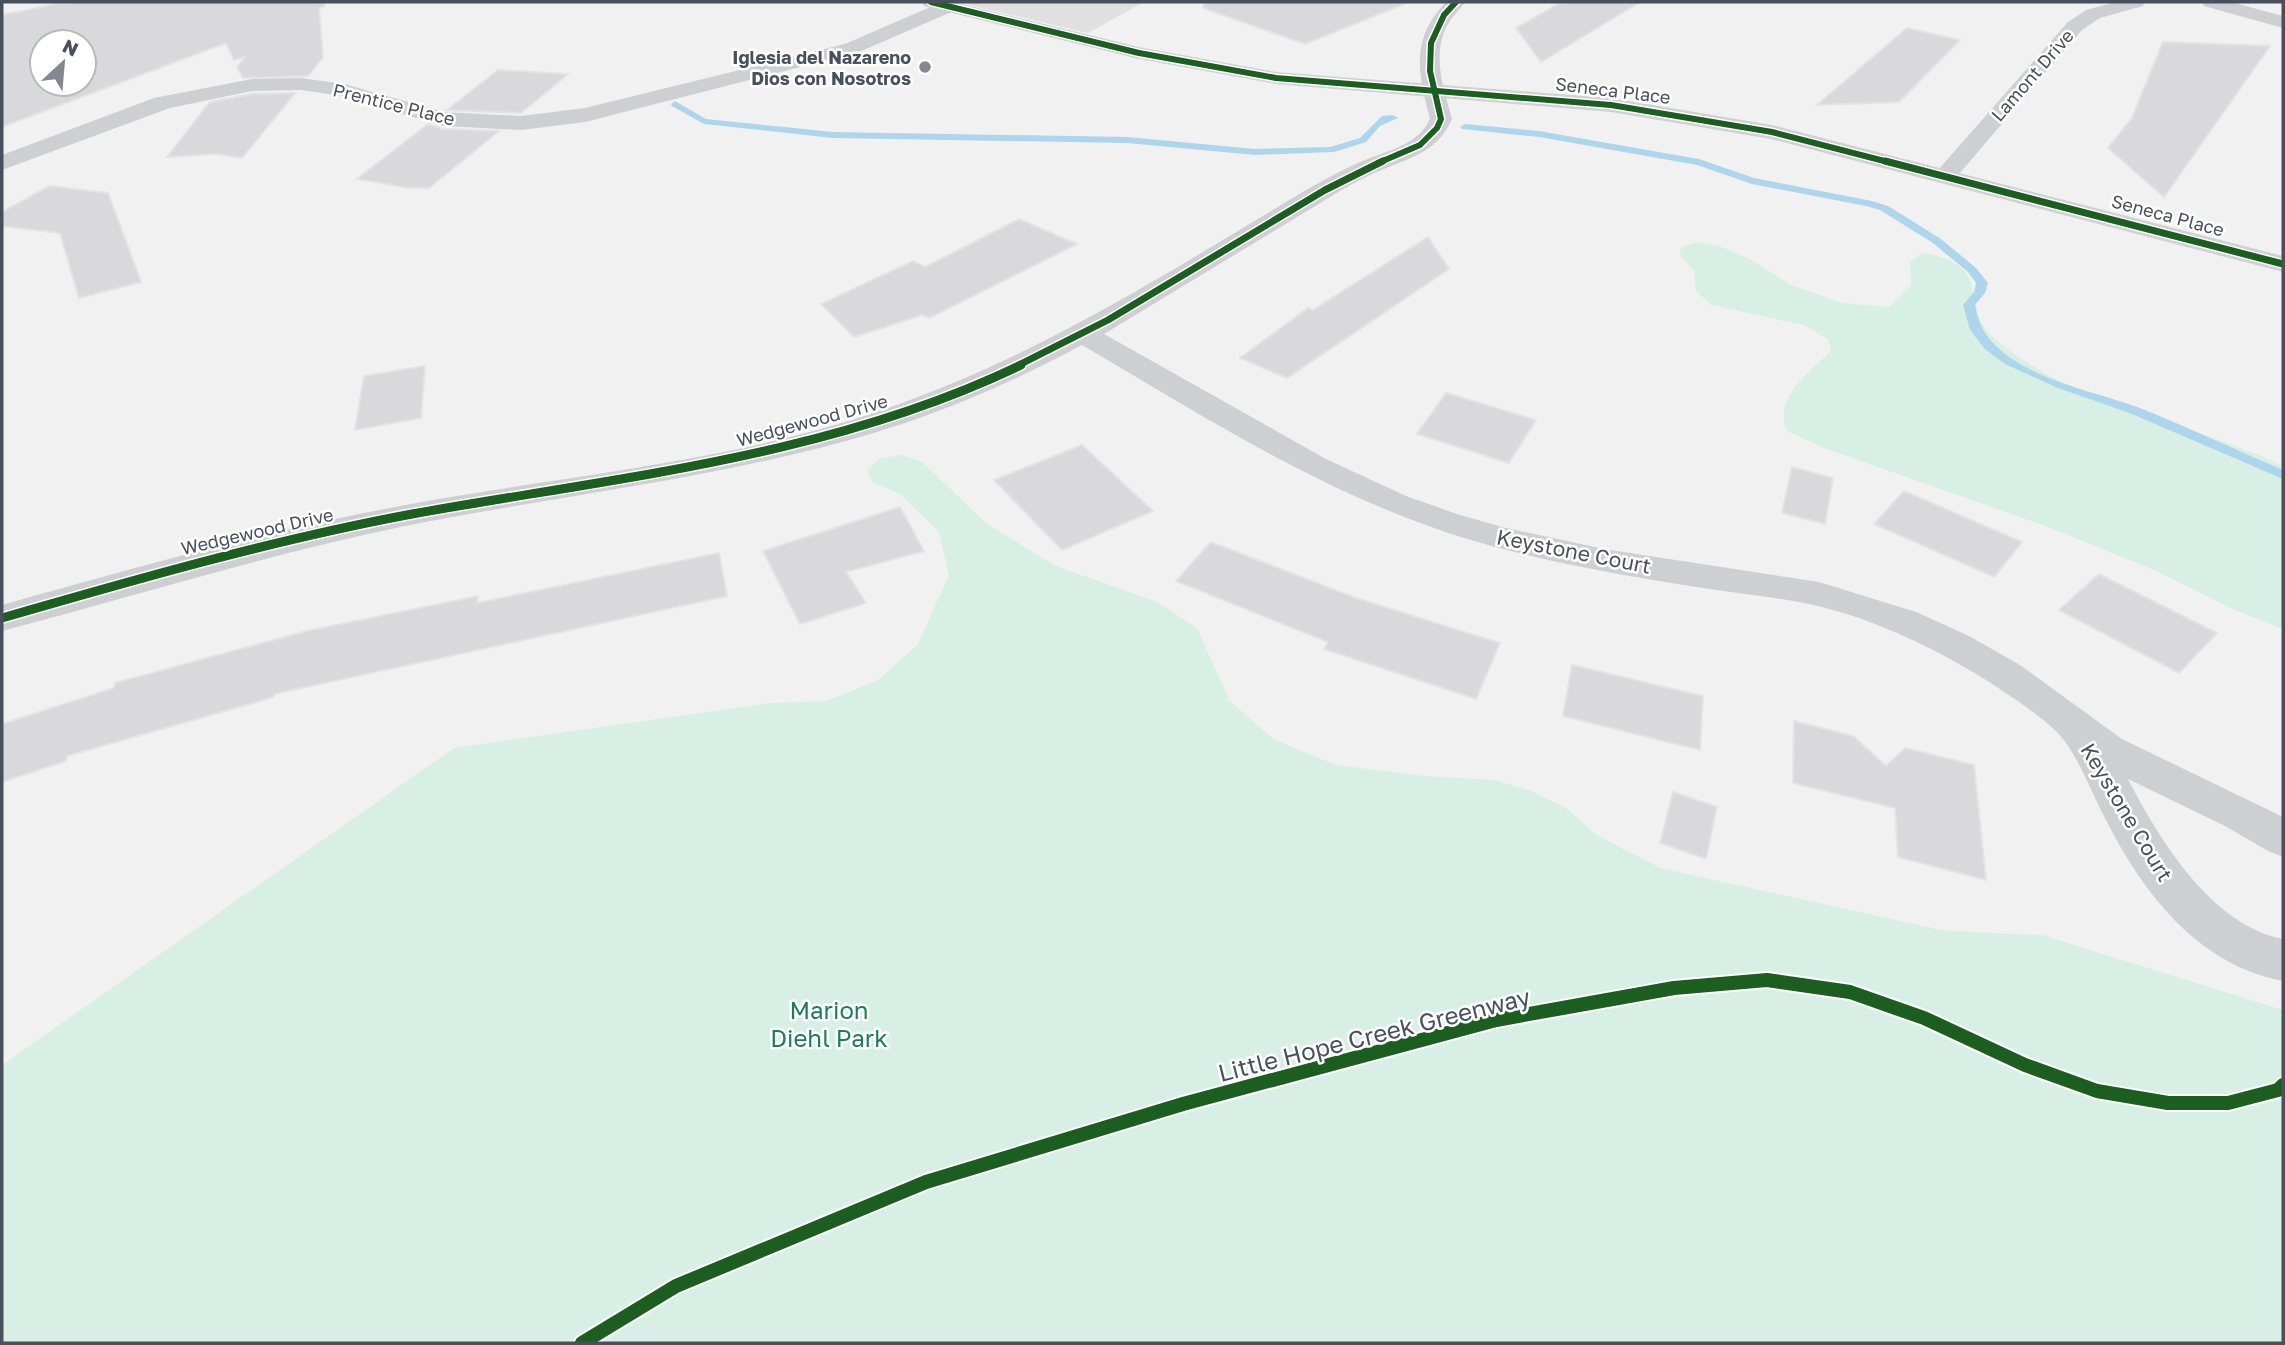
<svg xmlns="http://www.w3.org/2000/svg" width="2285" height="1345" font-family="'Golos Text',sans-serif">
	<rect width="100%" height="100%" fill="#f2f1f1"/>
	<polygon fill="#e0e0e1" points="956,2 1144,2 1088,33"/>
	<g fill="#d7efe4">
		<path d="M1698 242 1719 246 1748 258 1791 285 1842 303 1889 307 1911 285 1910 262 1922 253C1943 256 1966 263 1972 286 1976 300 1975 314 1984 327 1990 336 2003 345 2011 352 2085 406 2200 426 2283 466V629L2235 610 2154 570 2048 527 1824 448 1787 431C1773 397 1810 372 1831 351L1828 339 1804 325 1711 305 1696 291 1694 270 1681 257 1680 247Z"/>
		<polygon points="900,455 921,461 987,524 1056,566 1157,602 1197,628 1229,700 1273,739 1336,765 1424,776 1494,780 1528,790 1565,807 1595,834 1660,868 1946,931 2042,935 2283,1010 2283,1343 2,1343 2,1065 454,748 771,703 826,701 877,681 918,644 949,575 939,532 900,494 872,482 867,470 879,459"/>
	</g>
	<g fill="none" stroke-linecap="round" stroke-linejoin="round">
		<g fill="#add5eb" fill-rule="evenodd">
			<polygon points="675,101 706,119 833,132 1127,137 1255,149 1330,147 1360,138 1382,116 1393,115 1398,118 1380,126 1366,142 1334,152 1255,155 1127,143 833,138 704,124 672,106 671,104"/>
			<path d="M1465 124 1539 131 1699 159 1754 178 1872 201 1888 206 1941 239 1976 268 1988 283 1985 293 1975 305C1978 320 1982 332 1993 343 2030 381 2092 390 2140 408 2188 427 2235 450 2283 470V479L2132 414 2058 388 2005 364 1985 349 1970 330 1963 305 1974 292 1976 283 1968 272 1933 243 1880 210 1866 206 1752 184 1697 165 1539 137 1462 129 1460 127Z"/>
		</g>
	</g>
	<g fill="#d9d9db" stroke="#e3e3e4" stroke-width="2" fill-rule="evenodd">
		<path d="M66 2H324L325 6 319 8 323 57 308 76 243 78 237 67 245 57 234 60 226 43 2 127V15ZM42 42H84V84H42Z"/>
		<polygon points="1204,2 1404,2 1404,4 1305,44 1203,8"/>
		<polygon points="1562,2 1640,2 1541,62 1516,28"/>
		<polygon points="1907,28 1960,40 1899,102 1817,105"/>
		<polygon points="2163,42 2270,46 2164,197 2108,148 2132,118"/>
		<polygon points="498,70 568,74 521,113 447,110"/>
		<polygon points="295,93 242,158 216,154 167,157 210,102 252,94"/>
		<polygon points="428,124 443,129 499,131 429,188 410,188 357,179"/>
		<polygon points="49,186 108,193 141,282 79,298 60,233 2,226 2,212"/>
		<polygon points="1019,219 1077,244 929,318 922,315 854,337 821,304 913,261 925,267"/>
		<polygon points="1428,237 1449,269 1287,378 1240,358 1308,308 1313,310"/>
		<polygon points="425,366 421,418 355,430 364,376"/>
		<polygon points="1446,393 1536,420 1509,463 1417,434"/>
		<polygon points="1082,445 1153,511 1062,550 994,480"/>
		<polygon points="1792,467 1833,478 1825,524 1782,513"/>
		<polygon points="1904,491 2022,542 1994,577 1874,524"/>
		<polygon points="900,507 924,551 846,572 866,603 800,624 763,551"/>
		<polygon points="1211,542 1356,598 1500,643 1476,699 1324,649 1328,642 1176,581"/>
		<polygon points="719,553 727,596 274,694 274,697 67,756 66,761 2,782 2,724 114,688 115,683 307,631 478,596 477,603"/>
		<polygon points="2099,574 2217,633 2179,673 2059,610"/>
		<polygon points="1572,665 1703,696 1700,750 1563,716"/>
		<polygon points="1794,721 1853,736 1886,766 1905,748 1974,765 1986,880 1898,857 1895,808 1793,783"/>
		<polygon points="1673,792 1717,807 1706,859 1660,843"/>
	</g>
	<g fill="none" stroke-linecap="round" stroke-linejoin="round">
		<g fill="#cdcfd2" fill-rule="evenodd">
			<polygon points="942,2 955,2 958,6 956,10 859,52 585,122 521,130 443,126 342,96 301,90 252,91 170,108 2,170 2,155 154,98 252,79 301,78 344,84 444,112 521,116 585,108 845,44"/>
			<path d="M1446 2H1465C1459 11 1450 18 1446 28 1432 57 1444 90 1452 119 1439 150 1413 157 1384 169 1369 175 1354 183 1340 191L1104 334 1326 459 1406 496 1457 514 1502 527 1604 549 1819 582 1916 612 1969 636 2020 665 2122 739 2283 817V857L2268 851 2225 826 2128 779C2159 839 2211 925 2283 939V981C2198 965 2143 893 2106 820 2092 794 2081 762 2063 739 2046 717 1990 682 1966 668 1921 642 1873 620 1822 607 1786 598 1747 595 1710 589 1636 578 1561 565 1488 545 1340 504 1213 422 1082 345 1006 386 926 420 842 442 699 481 551 497 405 526 269 554 136 596 2 631V605C137 567 273 529 411 504 569 475 733 462 885 409 1037 357 1169 272 1306 190 1324 180 1342 170 1360 162 1385 151 1418 146 1430 119 1418 72 1410 40 1446 2Z"/>
			<polygon points="2116,2 2145,2 2143,6 2100,18 2082,30 1954,180 1938,180 1934,175 1938,170 2068,22 2086,10"/>
			<polygon points="2202,2 2231,2 2283,16 2283,28 2204,6"/>
		</g>
		<polygon fill="#cfd1d3" fill-rule="evenodd" points="922,2 953,2 1139,47 1276,72 1611,98 1772,125 2283,256 2283,272 1771,139 1611,112 1276,84 1139,59 924,6"/>
		<defs>
			<g id="cycleway-far3">
				<polyline points="931,2 1139,53 1276,78 1611,105 1772,132 1892,163"/>
				<polyline points="1378,163 1420,145 1437,128 1441,119 1430,71 1431,43 1444,15 1456,2"/>
			</g>
			<g id="cycleway-far2">
				<polyline points="1885,161 2283,264"/>
				<polyline points="1017,366 1108,320 1325,190 1383,161"/>
			</g>
			<path id="cycleway-far1" d="M2 618C137 579 273 540 412 514 618 477 830 457 1021 365"/>
			<polyline id="cycleway" points="582,1343 676,1286 926,1182 1183,1104 1496,1020 1674,988 1767,980 1850,992 1924,1018 2025,1065 2097,1091 2168,1103 2228,1103 2278,1090 2283,1085"/>
		</defs>
		<use href="#cycleway-far3" stroke="#fff" stroke-width="9"/>
		<use href="#cycleway-far2" stroke="#fff" stroke-width="10"/>
		<use href="#cycleway-far1" stroke="#fff" stroke-width="12"/>
		<use href="#cycleway" stroke="#fff" stroke-width="18"/>
		<use href="#cycleway-far3" stroke="#1b5e20" stroke-width="6"/>
		<use href="#cycleway-far2" stroke="#1b5e20" stroke-width="7"/>
		<use href="#cycleway-far1" stroke="#1b5e20" stroke-width="9"/>
		<use href="#cycleway" stroke="#1b5e20" stroke-width="14"/>
	</g>
	<circle fill="#848891" stroke="#fff" stroke-width="2.5" cx="925" cy="67" r="7"/>
	<g text-anchor="middle" dominant-baseline="central" stroke-width="5" stroke-linejoin="round" paint-order="stroke">
		<g font-size="18" font-weight="bold" fill="#49505d" stroke="#fff" text-anchor="end">
			<text x="911" y="57">Iglesia del Nazareno<tspan x="911" dy="21">Dios con Nosotros</tspan></text>
		</g>
		<g font-size="18" fill="#49505d" stroke="#fff">
			<text transform="translate(2032 75) rotate(-49)">Lamont Drive</text>
			<text transform="translate(1613 90) rotate(7)">Seneca Place</text>
			<text transform="translate(394 104) rotate(14)">Prentice Place</text>
			<text transform="translate(2168 215) rotate(15)">Seneca Place</text>
			<text transform="translate(812 420) rotate(-15)">Wedgewood Drive</text>
			<text transform="translate(257 531) rotate(-13)">Wedgewood Drive</text>
		</g>
		<g font-size="21" fill="#49505d" stroke="#fff">
			<text transform="translate(1574 551) rotate(11)">Keystone Court</text>
			<text transform="translate(2127 812) rotate(59)">Keystone Court</text>
		</g>
		<g font-size="24" fill="#1b7d5b" stroke="#fff">
			<text x="829" y="1009">Marion<tspan x="829" dy="28">Diehl Park</tspan></text>
		</g>
		<g font-size="24" fill="#49505d" stroke="#fff">
			<text transform="translate(1374 1034) rotate(-14)">Little Hope Creek Greenway</text>
		</g>
	</g>
	<rect width="2285" height="1345" fill="none" stroke="#49505d" stroke-width="7"/>
	<g transform="translate(63 63) rotate(26)"><circle r="33" fill="#ffffff" stroke="#b6b9be" stroke-width="2"/>
	<path d="M0-5L12 26L0 18L-12 26Z" fill="#848891"/>
	<text y="-10" font-size="19" font-weight="bold" text-anchor="middle" fill="#49505d">N</text>
	</g>
</svg>
